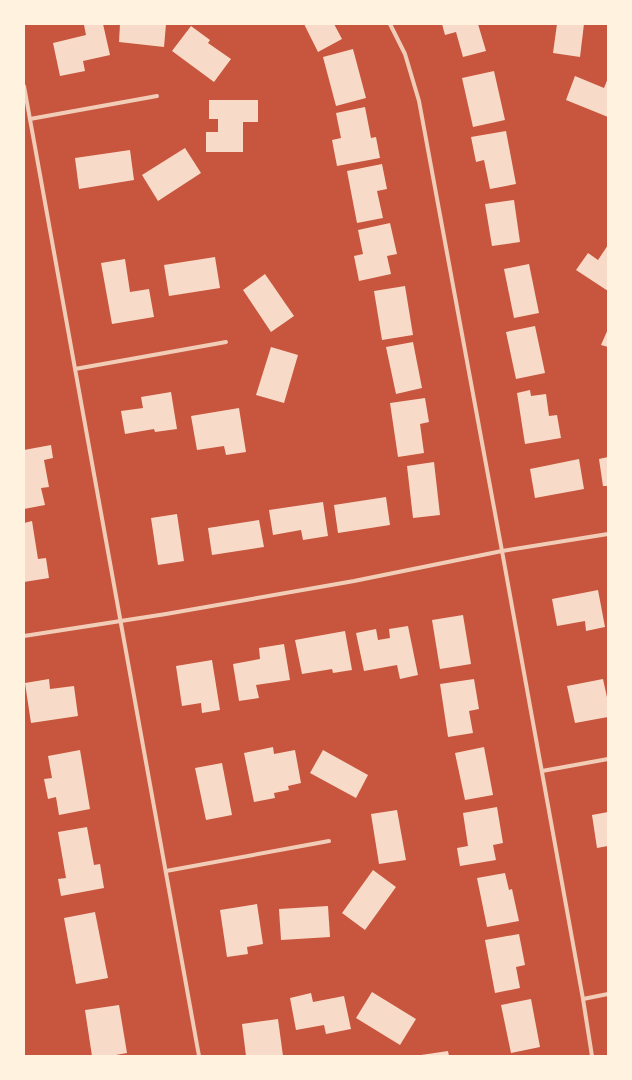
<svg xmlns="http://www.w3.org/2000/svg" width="632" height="1080" font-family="'Space Grotesk',sans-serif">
	<rect width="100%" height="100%" fill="#c8553d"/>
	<g fill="#f7dbc8">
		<polygon points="88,24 103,24 110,55 83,61 85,71 60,76 53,43 86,35 84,25"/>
		<polygon points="120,24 166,24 164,47 119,42"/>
		<polygon points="304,24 334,24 342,39 318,52"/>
		<polygon points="442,24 478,24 486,51 463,57 456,32 445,35"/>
		<polygon points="557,24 584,24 580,57 553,53"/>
		<polygon points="191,26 210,40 208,43 231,59 214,82 172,51"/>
		<polygon points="353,49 366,98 336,106 323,57"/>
		<polygon points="494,71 505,120 473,127 462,78"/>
		<polygon points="575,76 604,88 608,78 608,117 566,100"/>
		<polygon points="209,100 258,100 258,122 243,122 243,152 206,152 206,132 218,132 218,119 209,119"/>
		<polygon points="365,107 371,138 376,137 380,158 337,166 332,140 341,138 336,113"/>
		<polygon points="506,131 516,184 490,189 484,160 476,162 471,137"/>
		<polygon points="185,148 201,173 158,201 142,175"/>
		<polygon points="130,150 134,180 79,189 75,158"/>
		<polygon points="382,164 387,189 377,191 383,218 357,223 347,171"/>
		<polygon points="514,200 520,242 492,246 485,204"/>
		<polygon points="390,223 397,254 387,256 391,274 359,281 354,256 363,254 358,230"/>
		<polygon points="608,245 608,291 576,270 588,253 598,260"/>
		<polygon points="215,257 220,288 169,296 164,265"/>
		<polygon points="125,259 130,292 149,289 154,317 112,324 101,263"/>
		<polygon points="529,264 539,313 514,318 504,269"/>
		<polygon points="265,274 294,316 271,332 243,290"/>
		<polygon points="405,286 413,335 382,340 374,291"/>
		<polygon points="535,326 545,373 516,379 506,332"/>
		<polygon points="608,329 608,347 601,345"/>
		<polygon points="413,342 422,388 396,394 386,347"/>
		<polygon points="271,347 298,355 284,403 256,395"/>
		<polygon points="530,390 531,396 546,394 549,416 557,415 561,438 525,444 517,393"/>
		<polygon points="171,392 177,429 155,432 154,429 125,434 121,411 143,408 141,397"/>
		<polygon points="425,398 429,422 420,424 424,453 398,457 390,403"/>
		<polygon points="239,408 246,452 226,455 224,446 197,450 191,416"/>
		<polygon points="51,445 53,458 44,460 49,487 41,488 45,505 24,509 24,450"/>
		<polygon points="608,457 608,486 603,486 599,459"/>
		<polygon points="579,459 584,489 535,498 530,469"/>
		<polygon points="434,462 440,515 413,518 407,466"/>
		<polygon points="386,497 390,525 338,533 334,505"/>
		<polygon points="323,502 328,536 303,540 301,530 273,535 269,510"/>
		<polygon points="177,514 184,561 158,565 151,518"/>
		<polygon points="259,520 264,547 212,555 208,528"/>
		<polygon points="32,521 38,559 46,558 49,578 24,582 24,523"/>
		<polygon points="598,590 605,627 586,631 585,621 557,626 552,599"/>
		<polygon points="463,615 471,664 440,669 432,620"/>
		<polygon points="408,626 418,675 400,679 397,665 364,671 356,633 376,629 378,640 390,638 389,629"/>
		<polygon points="345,631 352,670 333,673 332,669 302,674 295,640"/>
		<polygon points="284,644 290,680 256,685 259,698 239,701 233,664 260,659 259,648"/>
		<polygon points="212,660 220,710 202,713 201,703 182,706 176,666"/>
		<polygon points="49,679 50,689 74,686 78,716 31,723 25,683"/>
		<polygon points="474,679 479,709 469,711 473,733 448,737 440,684"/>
		<polygon points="603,679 608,702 608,717 575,723 567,686"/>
		<polygon points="273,747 274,754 295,750 301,783 288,786 289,790 274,793 275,798 254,802 244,753"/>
		<polygon points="484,747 493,795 465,800 455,753"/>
		<polygon points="80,750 90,809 59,815 56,797 48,799 44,779 52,778 48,756"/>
		<polygon points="323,750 368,775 356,798 310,773"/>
		<polygon points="222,763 232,815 206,820 195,768"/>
		<polygon points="497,807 503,843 493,845 496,860 460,866 457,848 468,846 463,813"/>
		<polygon points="397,810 406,860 379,864 371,814"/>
		<polygon points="608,812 608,846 597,848 592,815"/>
		<polygon points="87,827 94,865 100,864 104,888 61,896 58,879 66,878 58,832"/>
		<polygon points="373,870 396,887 365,930 342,913"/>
		<polygon points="505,873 509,890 512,889 519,921 487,927 477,878"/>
		<polygon points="257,904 263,944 247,947 248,954 227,957 220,910"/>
		<polygon points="328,906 330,937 281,940 279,909"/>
		<polygon points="95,912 108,978 76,984 64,918"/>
		<polygon points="519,934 525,965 516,967 520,988 495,993 485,940"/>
		<polygon points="372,992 416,1019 400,1045 356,1018"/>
		<polygon points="311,993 313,1002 344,996 351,1029 326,1034 324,1025 296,1030 290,998"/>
		<polygon points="531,999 540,1047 511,1053 501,1005"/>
		<polygon points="119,1005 127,1053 110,1056 92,1056 85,1010"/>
		<polygon points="278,1019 283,1056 246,1056 242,1024"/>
		<polygon points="448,1051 449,1056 421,1056 421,1055"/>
	</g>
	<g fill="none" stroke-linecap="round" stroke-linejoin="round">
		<g stroke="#f1ccb7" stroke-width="4">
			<polyline points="390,24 405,54 419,101 502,551 583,999 592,1056"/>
			<polyline points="24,86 199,1056"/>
			<polyline points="30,119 157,96"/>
			<polyline points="75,369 226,342"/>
			<polyline points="24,636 166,614 354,581 502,551 608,534"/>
			<polyline points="542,771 608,759"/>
			<polyline points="166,871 329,841"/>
			<polyline points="583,999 608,994"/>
		</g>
	</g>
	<rect width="632" height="1080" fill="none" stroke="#fff3e0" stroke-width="50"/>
</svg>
